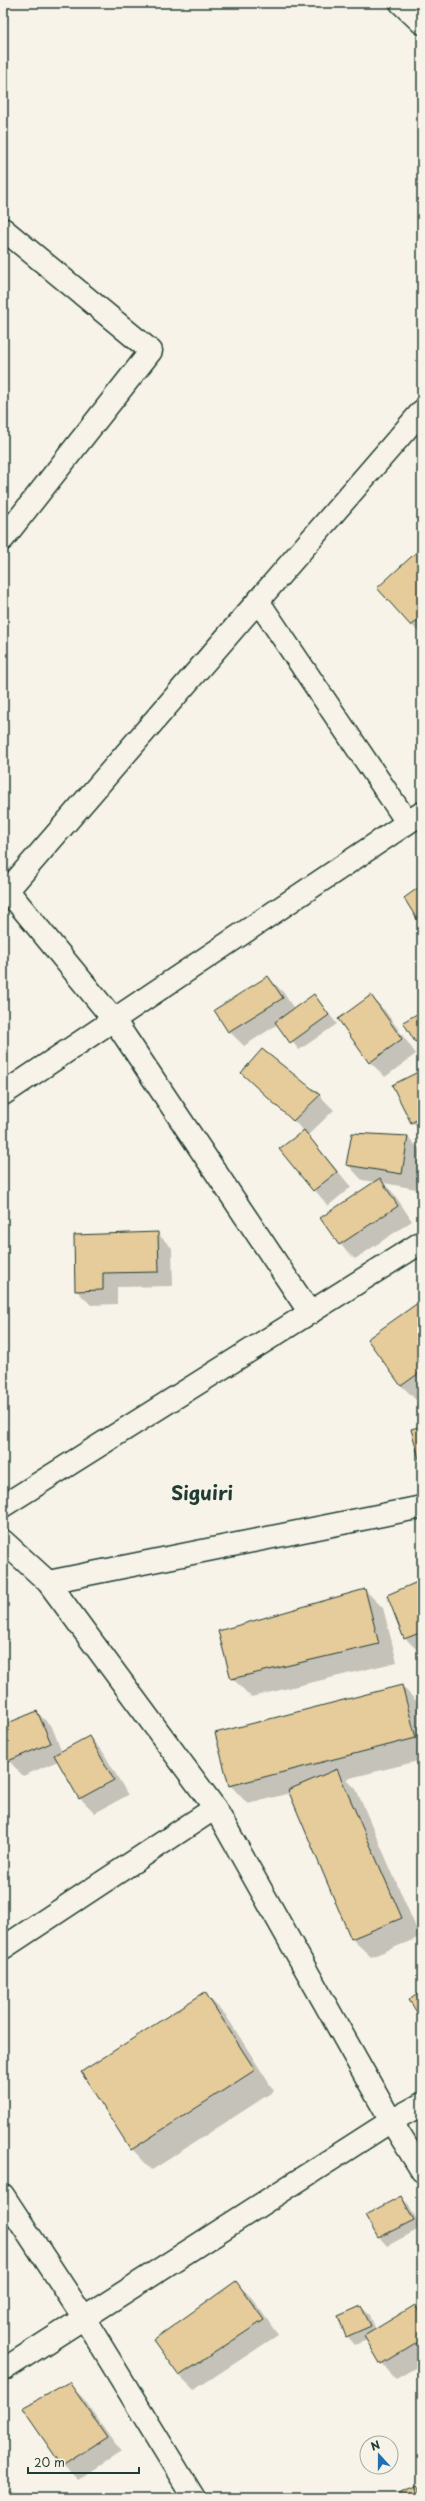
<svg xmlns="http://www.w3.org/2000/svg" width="425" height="2501" font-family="'Playpen Sans',sans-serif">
	<rect width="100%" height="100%" fill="#f7f3e8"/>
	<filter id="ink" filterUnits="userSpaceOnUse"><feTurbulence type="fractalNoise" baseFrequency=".025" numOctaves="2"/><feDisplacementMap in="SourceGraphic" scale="8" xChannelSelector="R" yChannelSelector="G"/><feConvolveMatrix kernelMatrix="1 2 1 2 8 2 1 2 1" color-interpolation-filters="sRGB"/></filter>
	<g filter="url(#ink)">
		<g fill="#0003">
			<polygon points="422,548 422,636 412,625"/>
			<polygon points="268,977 283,992 294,1009 314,995 337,1024 299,1050 278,1024 244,1046 229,1031"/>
			<polygon points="371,996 385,1011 416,1054 385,1077 370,1062"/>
			<polygon points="422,1012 422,1047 416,1041"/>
			<polygon points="418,1073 422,1078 420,1130 412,1122"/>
			<polygon points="258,1087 319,1095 334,1110 308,1135 351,1187 328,1206 281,1149 304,1131"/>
			<polygon points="408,1137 422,1152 416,1189 384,1183 394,1194 412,1221 355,1259 340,1244 322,1218 375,1182 362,1180 348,1165"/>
			<polygon points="158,1234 172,1248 173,1286 117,1287 117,1304 91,1305 76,1290"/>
			<polygon points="422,1301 422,1396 416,1400 401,1385"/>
			<polygon points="422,1581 422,1655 405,1638"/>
			<polygon points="365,1590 383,1608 397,1662 251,1697 232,1678"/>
			<polygon points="402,1686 420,1705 422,1760 346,1779 356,1789 420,1937 371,1957 352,1939 290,1793 248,1804 230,1785"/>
			<polygon points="37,1712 52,1727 62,1752 89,1737 103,1752 128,1795 95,1813 80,1798 58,1761 23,1776 9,1761 3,1748 3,1726"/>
			<polygon points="205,1994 225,2014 274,2091 152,2170 132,2149"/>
			<polygon points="401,2197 409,2205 421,2228 387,2246 379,2237"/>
			<polygon points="236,2283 251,2297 278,2335 194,2390 179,2375"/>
			<polygon points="361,2307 370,2315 376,2330 415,2307 422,2313 422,2364 396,2379 382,2364 367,2340 355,2345 347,2336"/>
			<polygon points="69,2384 83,2398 121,2452 78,2480 63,2465"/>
			<polygon points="3,2484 13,2494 15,2498 3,2498"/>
			<polygon points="419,2486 422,2489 422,2498 402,2498"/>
		</g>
		<g fill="#e6cb9b" stroke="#1f3d34">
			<polygon points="422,547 422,616 411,626 377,588"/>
			<polygon points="422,885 422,923 420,924 404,898"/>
			<polygon points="268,976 283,998 228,1032 214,1010"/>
			<polygon points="314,994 329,1015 290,1043 275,1022"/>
			<polygon points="371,995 402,1039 369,1063 338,1019"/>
			<polygon points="422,1011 422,1037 415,1042 403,1022"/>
			<polygon points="262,1049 320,1095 293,1121 241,1073"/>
			<polygon points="418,1072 422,1080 422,1117 411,1123 392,1085"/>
			<polygon points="304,1130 337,1172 313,1191 279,1149"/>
			<polygon points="352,1133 408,1136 402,1174 346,1165"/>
			<polygon points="380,1178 398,1206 339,1245 320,1218"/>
			<polygon points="158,1232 159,1272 103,1273 103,1290 75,1291 74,1235"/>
			<polygon points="422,1300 422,1371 401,1386 367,1339"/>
			<polygon points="422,1426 422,1470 411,1429"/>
			<polygon points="422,1580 422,1632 404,1639 387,1595"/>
			<polygon points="365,1589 379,1644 231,1679 218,1631"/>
			<polygon points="422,1659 422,1678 418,1661"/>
			<polygon points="402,1685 416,1738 229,1786 215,1733"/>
			<polygon points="37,1711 51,1743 8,1761 3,1750 3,1725"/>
			<polygon points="89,1736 114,1780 79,1799 54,1755"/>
			<polygon points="337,1769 402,1918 351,1939 288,1790"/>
			<polygon points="422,1991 422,2020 409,2000"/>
			<polygon points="205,1992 255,2070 131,2150 81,2072"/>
			<polygon points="401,2196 414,2220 378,2238 365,2215"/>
			<polygon points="236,2281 264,2320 179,2376 153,2340"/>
			<polygon points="415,2305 422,2317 422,2340 381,2365 364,2336"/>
			<polygon points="361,2306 371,2326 346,2337 338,2316"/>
			<polygon points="69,2382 107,2437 62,2466 22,2408"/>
			<polygon points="419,2485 422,2498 401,2498 399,2493"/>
			<polygon points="3,2488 8,2498 3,2498"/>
		</g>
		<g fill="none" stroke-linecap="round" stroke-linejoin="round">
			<defs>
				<g id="street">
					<polyline points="401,3 422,23"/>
					<polyline points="3,229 151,351 3,539"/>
					<polyline points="258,601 407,822"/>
					<polyline points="3,885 114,1020 310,1313"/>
					<polyline points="7,891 422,411"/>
					<polyline points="3,1094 422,813"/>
					<polyline points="3,1506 422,1242"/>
					<polyline points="3,1541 48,1582 215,1808 391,2121 422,2171"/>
					<polyline points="48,1582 422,1507"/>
					<polyline points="3,1948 215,1808"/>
					<polyline points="3,2195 84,2318 194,2498"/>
					<polyline points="3,2370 391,2121 422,2104"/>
				</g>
			</defs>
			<use href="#street" stroke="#1f3d34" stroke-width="25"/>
			<use href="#street" stroke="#f7f3e8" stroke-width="22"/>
		</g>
	</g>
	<g text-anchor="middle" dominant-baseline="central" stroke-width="3" stroke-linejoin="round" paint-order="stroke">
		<g font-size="19" font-weight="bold" fill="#1f3d34" stroke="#f7f3e8">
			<text x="202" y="1492">Siguiri</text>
		</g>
	</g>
	<rect width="425" height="2501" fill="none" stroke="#f7f3e8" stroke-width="16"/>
	<rect x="8" y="8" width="409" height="2485" fill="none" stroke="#1f3d34" stroke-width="1.5" filter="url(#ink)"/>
	<g transform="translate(379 2455) rotate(339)"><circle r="19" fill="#f7f3e8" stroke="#a1aaa0"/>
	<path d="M0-3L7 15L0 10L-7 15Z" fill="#1f6fb2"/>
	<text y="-6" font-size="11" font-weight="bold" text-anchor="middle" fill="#1f3d34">N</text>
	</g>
	<path d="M28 2467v6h111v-6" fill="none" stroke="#1f3d34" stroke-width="2"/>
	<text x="34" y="2467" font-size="12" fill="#1f3d34" stroke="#f7f3e8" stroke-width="3" paint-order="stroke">20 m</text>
</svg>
